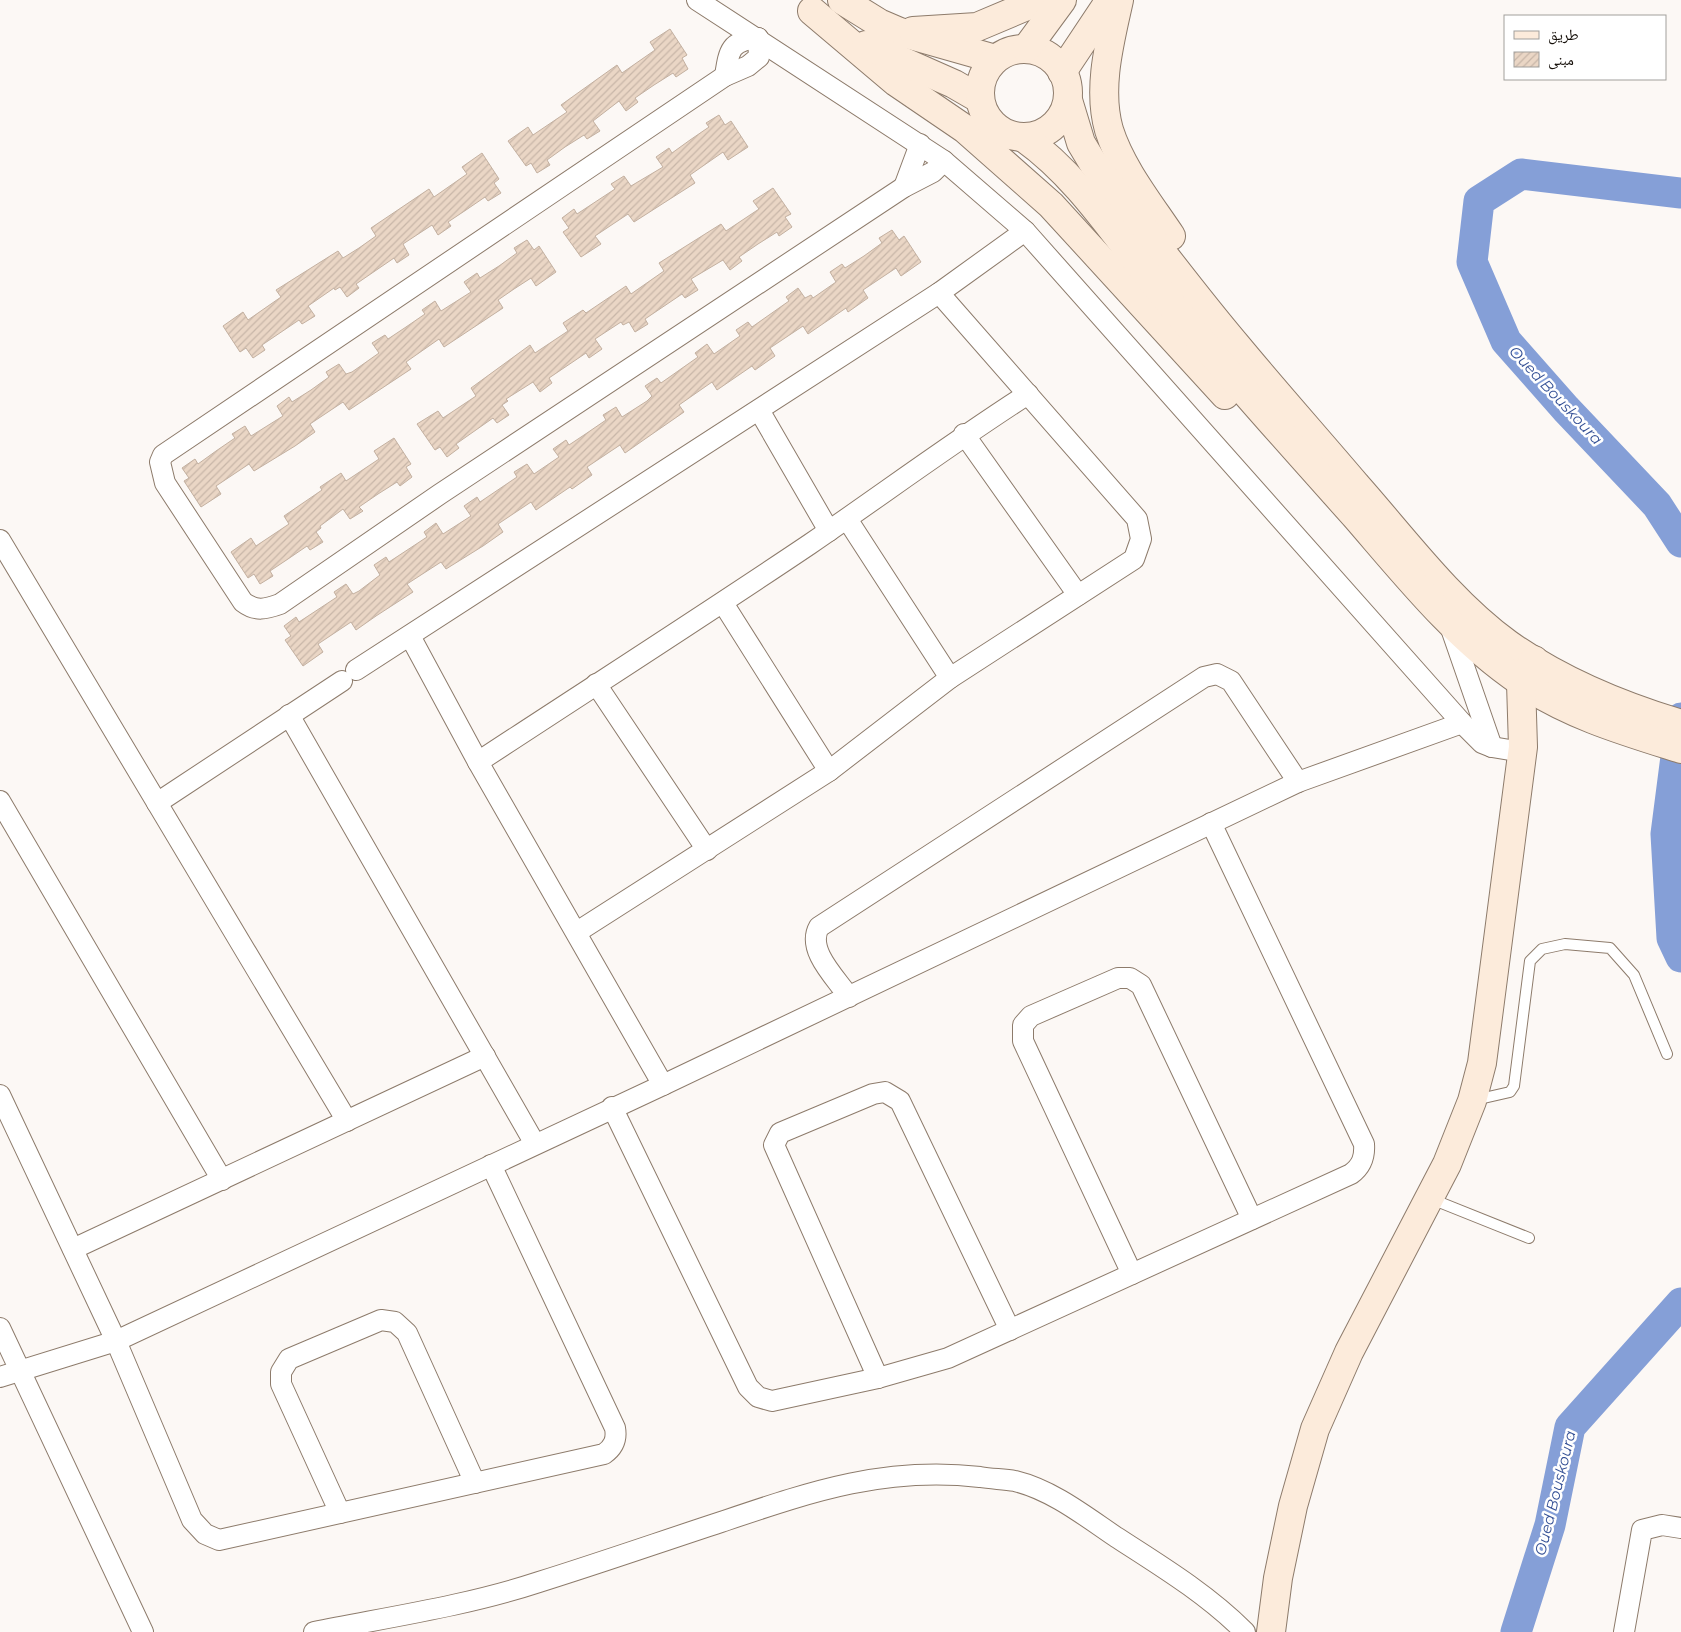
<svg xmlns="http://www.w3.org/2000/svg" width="1681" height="1632" font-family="Montserrat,'Noto Naskh Arabic',sans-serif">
	<defs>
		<pattern id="building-hatch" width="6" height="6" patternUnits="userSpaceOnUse" patternTransform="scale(1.25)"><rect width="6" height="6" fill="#ead6c5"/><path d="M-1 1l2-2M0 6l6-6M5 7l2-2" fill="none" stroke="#c8b6a8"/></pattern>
	</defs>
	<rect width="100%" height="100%" fill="#fcf8f5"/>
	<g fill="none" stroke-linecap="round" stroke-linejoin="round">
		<g stroke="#859fd7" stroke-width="31">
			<polyline points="1681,193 1521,174 1479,201 1472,262 1506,341 1566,409 1657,505 1681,542"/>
			<polyline points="1681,718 1666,834 1672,938 1681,957"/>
			<polyline points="1516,1632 1550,1525 1570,1427 1681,1303"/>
		</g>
	</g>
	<g fill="url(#building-hatch)" stroke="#c3b0a0">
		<polygon points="670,29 687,55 682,58 688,69 676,77 673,73 654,85 635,98 638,102 626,111 619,101 593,121 600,131 587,139 584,135 565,147 547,160 550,165 537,173 531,163 526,166 508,141 528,127 533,135 567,112 561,105 617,65 622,73 655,50 650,42"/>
		<polygon points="719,115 725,125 731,121 748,147 728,160 723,152 690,175 695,183 634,222 628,214 595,236 601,244 581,257 563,232 569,228 562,218 574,209 577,214 615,189 611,184 624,176 631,186 663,167 656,157 669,148 672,153 690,140 709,127 706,123"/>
		<polygon points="482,153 499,179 494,183 501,193 488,201 485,197 466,210 448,222 451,226 438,235 432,225 403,244 409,255 397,263 394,258 356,284 359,288 347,297 340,287 335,290 334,288 308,306 315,316 302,324 299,320 262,345 265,350 253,358 246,348 240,352 223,326 243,312 248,320 281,297 276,290 338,251 343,258 359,248 376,236 371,228 429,189 434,197 467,174 462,167"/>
		<polygon points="773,188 791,214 785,217 792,227 779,236 777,232 758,244 739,257 742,261 730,270 723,260 691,279 698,290 685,298 682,294 645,319 648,324 635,332 629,322 623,325 621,322 595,339 602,349 589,358 586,353 549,378 552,383 540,392 533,382 506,399 508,401 502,405 509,415 497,423 493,418 456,444 459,448 447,457 440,447 435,450 417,424 438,411 443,418 476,396 471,388 530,345 535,353 568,331 563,323 583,310 586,313 626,286 631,294 664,271 659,263 721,224 726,231 759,209 753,201"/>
		<polygon points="892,230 899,240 904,236 921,262 901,276 896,268 863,290 868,298 848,312 846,308 808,334 803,326 770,348 775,356 755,370 752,366 717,390 712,382 679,405 684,412 645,439 625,453 620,445 587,467 592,475 572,489 570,487 536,510 531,502 498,524 503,532 483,546 446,569 441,562 407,584 413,592 376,616 356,630 351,622 318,644 323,652 303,666 285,640 291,636 284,626 296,617 299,622 337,597 334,592 346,584 353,594 359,591 380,575 374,565 386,557 389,562 427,537 424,532 436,523 443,534 471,516 464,506 477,497 480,502 517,477 514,472 527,464 534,474 559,457 553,449 566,440 569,445 587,433 606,420 603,415 616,407 622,417 647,401 652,396 645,386 657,378 661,383 698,357 695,353 707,344 714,354 740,336 736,330 748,322 752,327 789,301 786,297 798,288 805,298 811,295 813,298 836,282 830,272 842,264 845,268 864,256 882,243 879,238"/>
		<polygon points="527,240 534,250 539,246 556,272 536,286 531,278 514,289 498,300 503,308 444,347 439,339 406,362 411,369 349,410 343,402 310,424 315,432 295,446 254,471 249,464 216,486 221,494 201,507 184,481 189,478 182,468 195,459 198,464 216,451 235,438 232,434 245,426 251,436 283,416 277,406 289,397 292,402 311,390 329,377 326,372 339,364 346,374 352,372 379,353 372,343 385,335 388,339 406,327 425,314 422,310 435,301 441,311 471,292 464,282 477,273 480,278 499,266 517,253 514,248"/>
		<polygon points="394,438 411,464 406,467 412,477 400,486 397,482 378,494 359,507 363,511 350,519 343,509 320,526 321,528 316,532 323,542 310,550 307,546 288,559 270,571 273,576 260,584 254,574 248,578 231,552 251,538 256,546 289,524 284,516 322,490 320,487 341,473 346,481 379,459 374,451"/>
	</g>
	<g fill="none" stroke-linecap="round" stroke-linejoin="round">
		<defs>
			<g id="lane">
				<polyline points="1475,1100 1510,1092 1514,1086 1530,961 1542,949 1565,944 1610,948 1634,975 1667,1054"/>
				<polyline points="1429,1198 1529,1238"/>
			</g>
			<g id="street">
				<polyline points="697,0 944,161 1025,231 1462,723 1482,743 1492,747 1522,752"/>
				<path d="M758 38 759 57 748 66 725 76 163 455 160 462 165 483 243 602C256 612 266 609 280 604L440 494 904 187 933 172 944 161"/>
				<path d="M725 76C729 50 730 41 758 38"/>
				<polyline points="904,187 920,144"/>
				<polyline points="759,410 829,531"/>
				<polyline points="964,434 1078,595"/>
				<polyline points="847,519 950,678"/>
				<polyline points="0,540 347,1121"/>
				<polyline points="723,603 829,771"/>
				<polyline points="1449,623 1492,747"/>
				<polyline points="410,636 478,762 663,1085"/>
				<polyline points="356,670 939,293 1025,231"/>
				<polyline points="596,684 707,850"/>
				<polyline points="289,715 535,1144"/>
				<path d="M478 762C589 689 700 618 810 544 883 494 953 442 1028 394"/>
				<polyline points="0,801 222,1180"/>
				<polyline points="157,803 342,681"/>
				<polyline points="577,932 829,771 950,678 1134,559 1141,539 1137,519 939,293"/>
				<path d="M849 997C836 978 806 950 819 927L1204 677 1217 674 1231 681 1298 782"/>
				<path d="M0 1095 116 1341 192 1520 205 1534 219 1540 604 1454C614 1447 617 1439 615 1428L491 1165"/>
				<path d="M612 1107 748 1387 758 1397 772 1401 878 1378 948 1358 1351 1174C1362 1166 1365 1157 1364 1144L1211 823"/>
				<polyline points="73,1249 485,1056"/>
				<polyline points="1132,1274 1023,1041 1023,1025 1031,1016 1118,978 1130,978 1141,985 1252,1219"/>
				<polyline points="0,1328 143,1632"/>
				<polyline points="0,1377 116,1341 663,1085 1298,782 1462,723"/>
				<polyline points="878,1378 774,1145 780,1133 873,1094 885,1092 900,1101 1010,1330"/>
				<polyline points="340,1513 281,1384 281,1372 289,1359 381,1320 395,1322 407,1333 475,1483"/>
				<path d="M314 1632C389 1617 466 1606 539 1582 600 1563 660 1542 721 1522 810 1492 884 1466 980 1477 992 1479 1004 1479 1015 1481 1052 1490 1085 1516 1116 1537 1161 1566 1207 1594 1245 1632"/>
				<polyline points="1624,1632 1642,1530 1662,1525 1681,1528"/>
			</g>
			<g id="secondary">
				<polyline points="842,0 879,23 900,32 995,59"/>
				<path d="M1119 0C1110 41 1097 88 1109 130 1121 168 1149 203 1171 236"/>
				<polyline points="812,11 896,82 965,129 1051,205 1225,395"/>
				<polyline points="913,31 977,27 1041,0"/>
				<polyline points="866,45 954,84 980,99"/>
				<circle cx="1024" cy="93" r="44"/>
				<polyline points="1026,49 1062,0"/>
				<polyline points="1062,72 1110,0"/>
				<path d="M1068 100 1081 143 1093 163C1141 224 1187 287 1237 346 1276 393 1317 439 1356 485 1403 538 1450 602 1508 644 1560 681 1621 706 1681 724"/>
				<path d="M1024 138C1079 177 1116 237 1158 288 1221 367 1289 442 1356 517 1407 576 1456 638 1521 682 1568 715 1627 732 1681 749"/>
				<polyline points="1271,1632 1278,1578 1293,1506 1315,1429 1349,1352 1447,1164 1472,1101 1482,1063 1523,747 1521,683 1534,660"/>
			</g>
		</defs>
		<use href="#lane" stroke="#8d7b6b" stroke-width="12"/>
		<use href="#street" stroke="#8d7b6b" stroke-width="22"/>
		<use href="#secondary" stroke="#8d7b6b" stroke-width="30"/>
		<use href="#lane" stroke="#fff" stroke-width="10"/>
		<use href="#street" stroke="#fff" stroke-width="20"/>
		<use href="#secondary" stroke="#fcebdb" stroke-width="28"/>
	</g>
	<g text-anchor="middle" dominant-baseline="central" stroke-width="5" stroke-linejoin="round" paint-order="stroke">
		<g font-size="15" font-style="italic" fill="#355196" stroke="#fff">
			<text transform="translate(1556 395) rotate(47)">Oued Bouskoura</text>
			<text transform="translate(1555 1493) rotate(-76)">Oued Bouskoura</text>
		</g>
	</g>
	<rect x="1504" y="15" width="162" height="65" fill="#ffffff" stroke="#a19f9c"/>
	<rect x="1514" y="31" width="25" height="8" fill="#fcebdb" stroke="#a19f9c"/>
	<text x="1548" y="40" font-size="15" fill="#140e08">طريق</text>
	<rect x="1514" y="52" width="25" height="15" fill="url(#building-hatch)" stroke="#a19f9c"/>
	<text x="1548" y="65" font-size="15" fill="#140e08">مبنى</text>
</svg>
